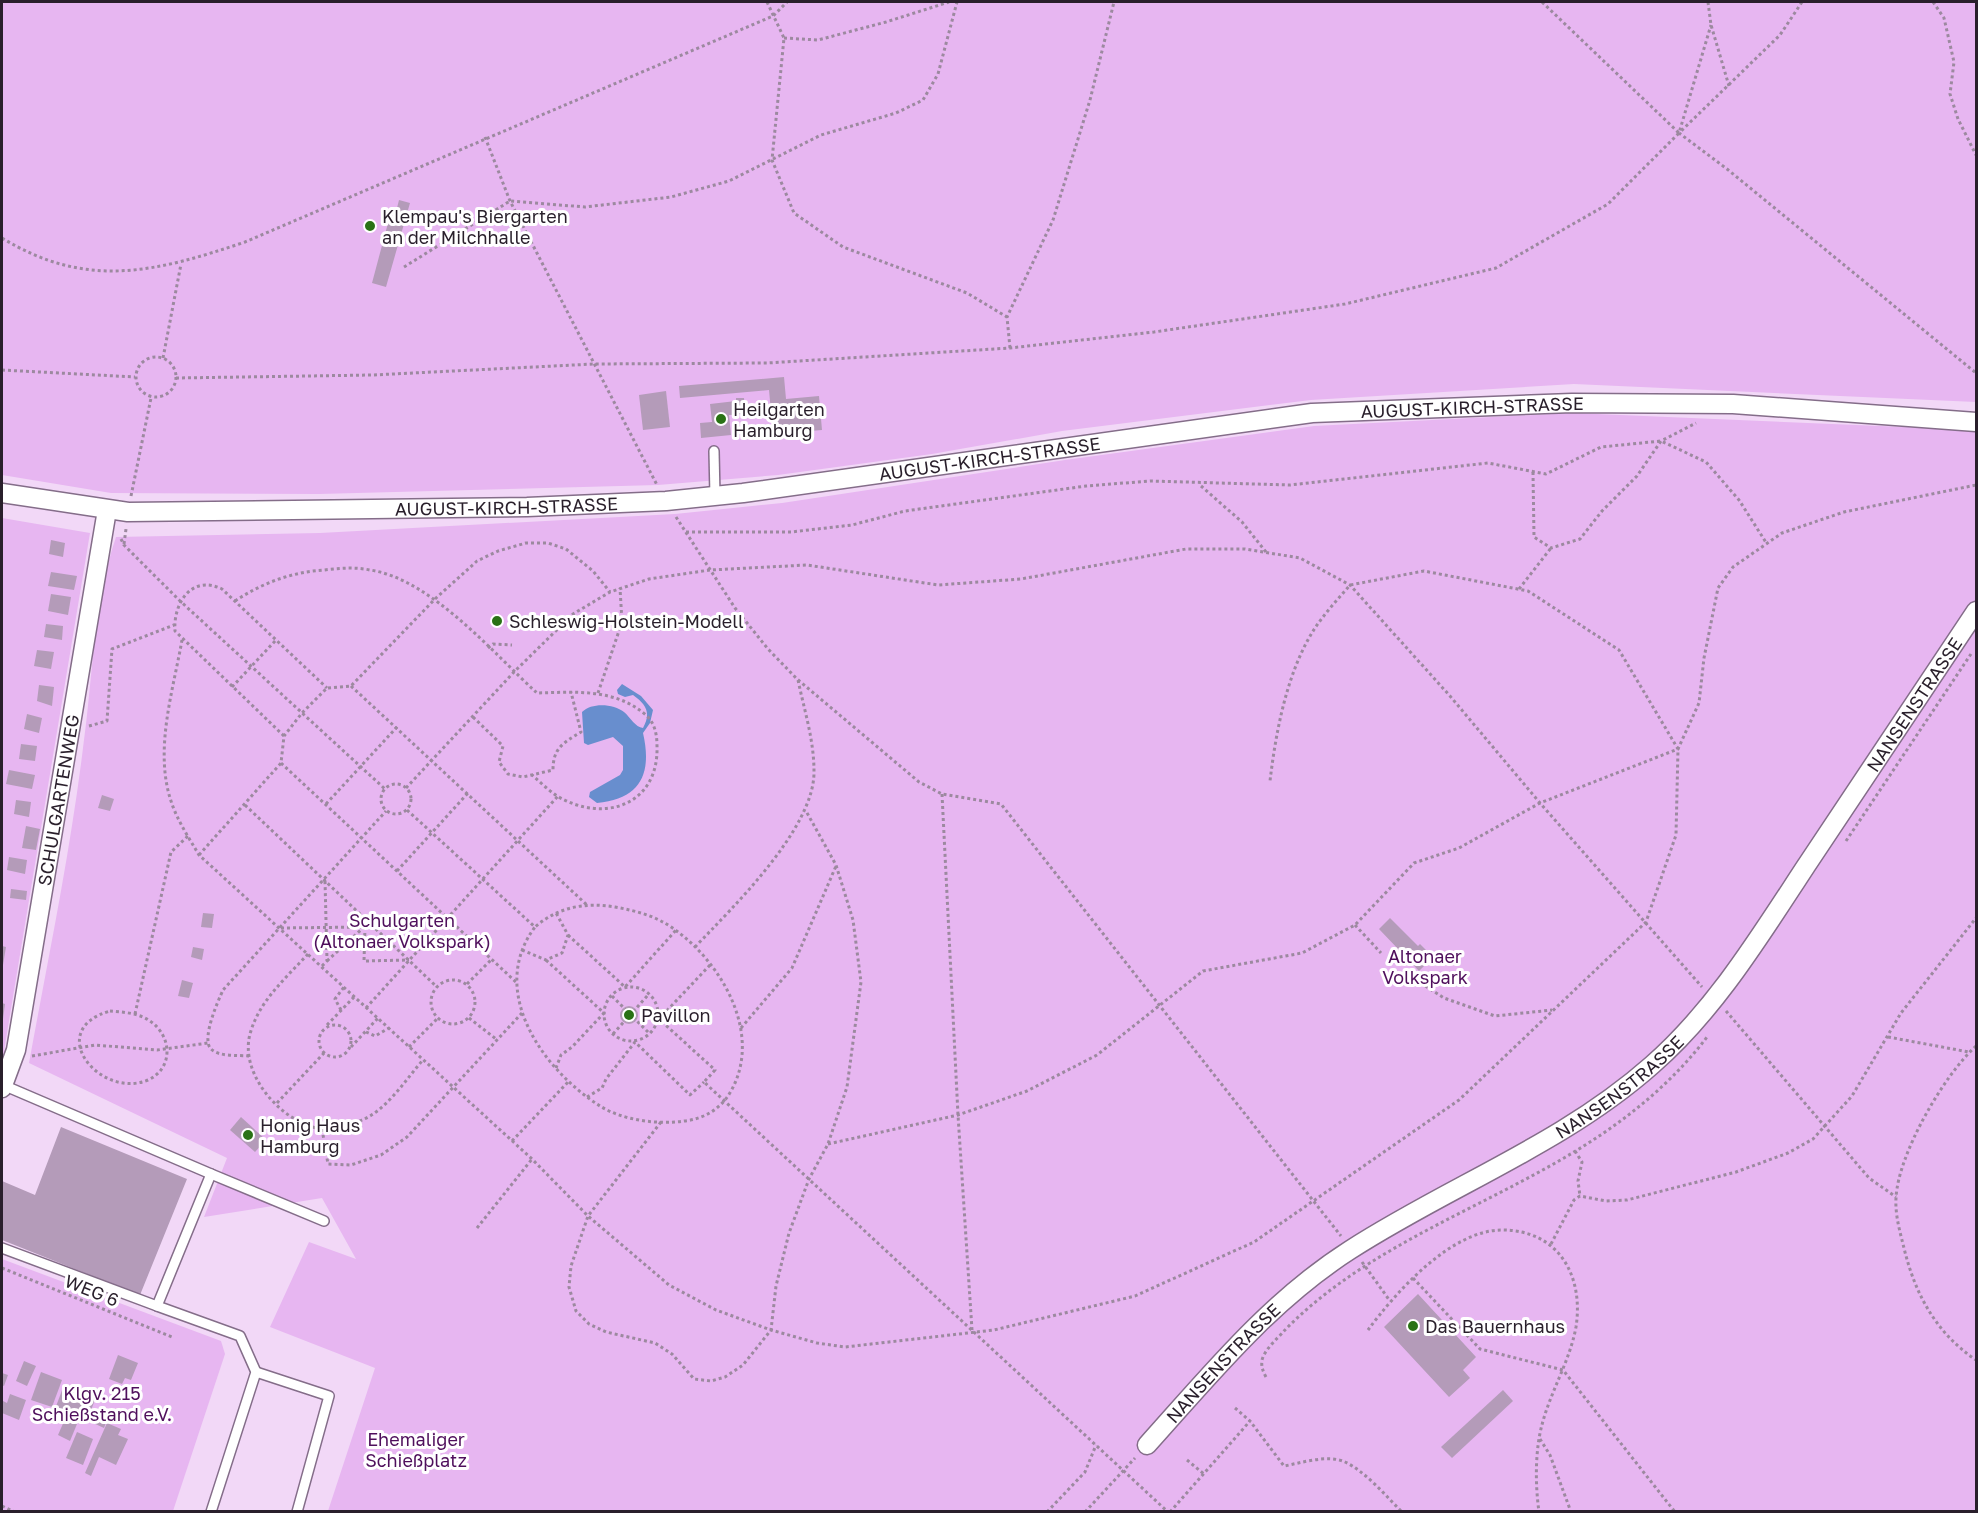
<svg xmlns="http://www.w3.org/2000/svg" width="1978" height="1513" font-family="'Golos Text',sans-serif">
	<rect width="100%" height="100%" fill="#f2d8f7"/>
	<g fill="#e7b6f1">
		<polygon points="2,2 1976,2 1976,402 1574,384 1311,400 1062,431 932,454 778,475 658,485 319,494 111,493 2,475"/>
		<path d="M1573 413 1976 430V1511H328L375 1368 270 1327 309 1242 356 1259 322 1198 204 1217 227 1158 29 1063C48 959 70 854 83 748 93 678 93 605 116 537L320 533 675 514 782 503 1065 460 1314 426Z"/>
		<polygon points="2,518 90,533 2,1063"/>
		<polygon points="2,1259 221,1341 225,1354 173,1511 2,1511"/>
	</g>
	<path fill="#688ece" d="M622 684 641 696 653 710 650 723 643 733C652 772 642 799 597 803L589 797 590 792 620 775 623 770V746L613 737 588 745 584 743 582 712C592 702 614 704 624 712 631 718 635 727 643 728 651 713 647 705 633 695L625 697 618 694 617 690Z"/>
	<g fill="#b49bb9">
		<polygon points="399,200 410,203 386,287 372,283 388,223 393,224"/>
		<polygon points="784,377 786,399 819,396 822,430 773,434 769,390 680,398 679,386"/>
		<polygon points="666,391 670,427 643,430 639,395"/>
		<polygon points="736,398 744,398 745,414 729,415 731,435 701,438 700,423 712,422 710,404 736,401"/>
		<polygon points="51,540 65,543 63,557 49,554"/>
		<polygon points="51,572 77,576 74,590 48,586"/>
		<polygon points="51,594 71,597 68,615 48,611"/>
		<polygon points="46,624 63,626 62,640 44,637"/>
		<polygon points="37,650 54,652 51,669 34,666"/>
		<polygon points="39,685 54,687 52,706 37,701"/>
		<polygon points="27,714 42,718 39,733 24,729"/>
		<polygon points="21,744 37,746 35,761 19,759"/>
		<polygon points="9,770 35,775 32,789 6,784"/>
		<polygon points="102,795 114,799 110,811 98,808"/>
		<polygon points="16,800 31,802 29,817 14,814"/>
		<polygon points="26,826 40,829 36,850 22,848"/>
		<polygon points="9,857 27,860 25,874 7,870"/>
		<polygon points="11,889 27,891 26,900 10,898"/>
		<polygon points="203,913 214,914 212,928 201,927"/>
		<polygon points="1390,918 1418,946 1420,944 1433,957 1419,971 1379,929"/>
		<polygon points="2,946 6,947 3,965 2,964"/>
		<polygon points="193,947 204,949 202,960 191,957"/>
		<polygon points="182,980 193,983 189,998 178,996"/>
		<polygon points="2,1003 5,1004 3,1019 2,1019"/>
		<circle cx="629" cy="1015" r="9"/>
		<polygon points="241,1117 266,1140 255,1152 230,1130"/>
		<polygon points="61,1127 187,1179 140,1295 2,1240 2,1181 35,1195"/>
		<polygon points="1418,1294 1476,1357 1463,1370 1470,1378 1449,1397 1384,1327"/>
		<polygon points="118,1355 138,1363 131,1380 125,1378 122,1384 109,1379"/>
		<polygon points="24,1361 36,1366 27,1386 16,1381"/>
		<polygon points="41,1372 62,1380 52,1407 31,1400"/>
		<polygon points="2,1373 8,1375 4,1386 2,1385"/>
		<polygon points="64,1385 96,1397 87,1421 55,1409"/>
		<polygon points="1503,1390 1513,1401 1452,1458 1441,1447"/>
		<polygon points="10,1394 26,1400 19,1420 2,1413 3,1401 7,1403"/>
		<polygon points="95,1412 108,1417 104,1428 91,1422"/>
		<polygon points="65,1419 77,1424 70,1441 58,1435"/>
		<polygon points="107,1423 121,1429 118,1435 128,1439 116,1465 99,1457 91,1476 85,1473"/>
		<polygon points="77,1432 93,1439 83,1465 66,1458"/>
	</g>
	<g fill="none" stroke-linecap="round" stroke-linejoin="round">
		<defs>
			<g id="service">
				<polyline points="714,451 715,496"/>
				<polyline points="211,1174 324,1221"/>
				<polyline points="2,1248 157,1306 211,1174 3,1085"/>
				<polyline points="157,1306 240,1336 256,1372 211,1512"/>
				<polyline points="256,1372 329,1396 297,1512"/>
			</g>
			<g id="minor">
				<path id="s1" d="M2 493 128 512 527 507 666 501 743 493 1312 413 1572 403 1733 404 1976 422"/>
				<path id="s2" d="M2 1088 16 1050 107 510"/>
				<path id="s3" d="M1147 1445C1210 1375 1270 1301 1350 1250 1449 1186 1563 1144 1652 1065 1715 1010 1760 936 1806 866 1863 781 1920 696 1976 611"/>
			</g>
		</defs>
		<use href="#service" stroke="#846d89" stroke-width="12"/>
		<use href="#minor" stroke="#846d89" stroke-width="21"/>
		<g stroke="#9c899f" stroke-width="3" stroke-dasharray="3 3" stroke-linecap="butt">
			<polyline points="767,2 784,38 772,160 794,213 843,247 967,293 1007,317"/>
			<polyline points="1542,2 1679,133"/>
			<polyline points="1708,2 1711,25 1729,86"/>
			<polyline points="1802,2 1780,35 1679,133 1727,169 1976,373"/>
			<polyline points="1933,2 1944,18 1954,62 1950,94 1958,119 1976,155"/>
			<polyline points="784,38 818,40 886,22 949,2"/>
			<polyline points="485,137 510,201 657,485"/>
			<path d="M2 238C87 290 156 272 245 242L773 16 787 2"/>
			<polyline points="404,267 510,201 585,207 671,197 729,181 821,135 896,113 923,100 938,74 957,2"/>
			<polyline points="1010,348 1007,317 1053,220 1090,100 1114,2"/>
			<circle cx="156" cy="377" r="20"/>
			<polyline points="163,358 181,264"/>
			<polyline points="2,370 135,377"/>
			<polyline points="176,378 373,375 594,364 767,363 1010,348 1154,332 1345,304 1496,268 1608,204 1679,133 1711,25"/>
			<polyline points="1533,472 1534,537 1551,548 1580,539 1602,511 1637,476 1661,441 1696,423"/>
			<polyline points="1201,486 1242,522 1266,552"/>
			<polyline points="131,496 151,398"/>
			<polyline points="676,517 735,608 768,649 797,679 919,782 942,794 1001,804 1341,1236"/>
			<polyline points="686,532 791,532 852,525 905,511 1086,486 1150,481 1290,485 1488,463 1546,474 1601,447 1661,441 1706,462 1739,500 1767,544"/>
			<polyline points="121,539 124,545 179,600 385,789"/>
			<polyline points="124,544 126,529"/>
			<polyline points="1519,589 1551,548"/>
			<path d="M235 601C262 583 292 572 324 570 340 568 355 567 370 570 431 579 493 653 537 693 575 692 616 688 647 716 655 724 657 735 657 746 659 805 604 824 557 796 548 790 540 782 532 775"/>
			<path d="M182 640C173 691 154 750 171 801 177 820 189 838 199 855L532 1159 588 1216 669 1285 716 1310 771 1330 817 1343 845 1347 994 1330 1135 1296 1254 1242 1459 1100 1646 922 1676 835 1678 749 1619 650 1528 591 1424 571 1350 585C1338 599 1325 613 1315 628 1287 671 1276 731 1270 781"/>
			<polyline points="488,648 493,644 512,645"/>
			<polyline points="351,686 587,905"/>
			<polyline points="232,687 276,640"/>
			<polyline points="598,693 622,622 620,588"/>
			<path d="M473 717 503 746 499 762 508 774 523 777 553 770C553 748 563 743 581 732L571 692"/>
			<polyline points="89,726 107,721 112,649 174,625"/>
			<path d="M284 736 175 631C173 604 191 574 222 589L327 688"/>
			<polyline points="281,763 517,983"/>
			<circle cx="396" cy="799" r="15"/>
			<polyline points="406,788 514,672 573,614 610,592 649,579 710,570 807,565 938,585 1021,579 1186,549 1245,549 1300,558 1350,585 1450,696 1540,803 1702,987"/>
			<polyline points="942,794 958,1115 972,1330"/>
			<polyline points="326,804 397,727"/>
			<polyline points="245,805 437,987"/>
			<path d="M407 810 535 927C487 991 543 1070 600 1106 622 1120 657 1125 684 1121 704 1119 721 1109 731 1091 763 1034 722 963 674 929 656 916 637 911 615 907 585 902 558 907 535 927"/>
			<polyline points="1846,841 1971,654"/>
			<polyline points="199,855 281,763 284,736 302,713 327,688 351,686 435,599 477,561 498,551 526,543 548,543 566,549 593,571 610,592"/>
			<polyline points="397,871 468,793"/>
			<polyline points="1355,925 1381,953"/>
			<polyline points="365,927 364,961 409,960"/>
			<polyline points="281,928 365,927 370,922"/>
			<polyline points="568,935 625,987 676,930"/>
			<path d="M695 947C733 907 815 828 814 771 814 740 804 709 798 680"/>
			<polyline points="522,950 546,960 562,953 568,935 555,911"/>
			<path d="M308 954C285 979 259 1001 250 1034 239 1075 283 1124 322 1129 335 1130 351 1125 362 1120 387 1110 406 1079 423 1060"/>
			<polyline points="546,960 604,1013 572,1047 561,1055 556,1068"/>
			<polyline points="327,961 363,928"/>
			<polyline points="710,965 659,1019 715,1070 704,1082 1168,1512"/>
			<polyline points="322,966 327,961 325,880"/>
			<polyline points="1410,976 1444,998 1495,1016 1552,1010"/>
			<circle cx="453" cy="1002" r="22"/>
			<polyline points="467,984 491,960"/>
			<circle cx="631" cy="1014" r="27"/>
			<polyline points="612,996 650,1034"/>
			<polyline points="366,1008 558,796"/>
			<polyline points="341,1010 335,999 344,987"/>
			<path d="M110 1011C123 1012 139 1013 150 1021 172 1036 174 1068 148 1080 100 1100 43 1030 110 1011Z"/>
			<polyline points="1726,1011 1869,1178 1896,1197"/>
			<polyline points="135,1014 171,852 188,836"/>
			<polyline points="469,1018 496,1039"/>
			<circle cx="335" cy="1041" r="16"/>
			<polyline points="327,1025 354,997"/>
			<polyline points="741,1028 792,968 836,866"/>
			<polyline points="366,1032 375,1036 389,1028"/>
			<polyline points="613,1034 649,994"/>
			<polyline points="1888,1037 1969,1052"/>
			<path d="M1976 1046C1944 1075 1898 1154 1896 1198 1895 1215 1900 1232 1904 1248 1915 1294 1936 1333 1976 1360"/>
			<polyline points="351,1047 378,1018"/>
			<polyline points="409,1047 438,1018"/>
			<polyline points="32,1056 95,1045 157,1050 208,1043"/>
			<path d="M249 1056C238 1055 219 1057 211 1049 201 1039 218 1001 223 990L386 811"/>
			<polyline points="587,1097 602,1088 606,1079 635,1042 690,1095 704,1082"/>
			<polyline points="277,1103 324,1053"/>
			<polyline points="661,1122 588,1216 571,1266 569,1287 576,1311 589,1324 606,1332 655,1343 672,1354 694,1379 711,1381 725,1377 743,1365 771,1330 776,1286 789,1233 809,1179 828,1144 847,1087 861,982 853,920 836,865 806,811"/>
			<polyline points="322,1129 328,1164 351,1165 381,1155 407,1137 522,1013"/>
			<polyline points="512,1141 568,1082"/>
			<polyline points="828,1144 958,1115 1027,1091 1097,1055 1203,971 1302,953 1355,925 1414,863 1459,848 1540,803 1678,749 1699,703 1704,658 1718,588 1733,567 1782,533 1844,512 1976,485"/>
			<polyline points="1575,1151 1582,1162 1578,1181 1580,1196"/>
			<polyline points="477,1228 532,1159"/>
			<polyline points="1551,1244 1574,1200 1580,1196 1606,1201 1627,1200 1736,1172 1788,1153 1813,1139 1852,1096 1901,1013 1976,918"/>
			<polyline points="1362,1262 1390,1301"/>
			<polyline points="2,1268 172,1337"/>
			<polyline points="1413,1278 1480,1349 1563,1370 1675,1512"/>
			<path d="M1368 1330C1396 1292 1451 1230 1502 1230 1558 1230 1584 1275 1576 1327 1570 1360 1552 1389 1543 1421 1535 1448 1535 1483 1539 1512"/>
			<path d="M1266 1377C1263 1371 1261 1367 1262 1360 1265 1349 1277 1339 1284 1331 1369 1243 1492 1206 1593 1140 1635 1113 1677 1077 1707 1037"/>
			<path d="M1235 1408 1250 1421 1284 1466C1301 1463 1328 1454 1345 1462 1366 1472 1385 1495 1402 1512"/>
			<polyline points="1540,1439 1550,1455 1571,1512"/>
			<polyline points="1187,1460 1204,1474"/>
			<polyline points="2,1506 15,1512"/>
			<polyline points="1047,1512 1085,1472 1096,1445"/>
			<polyline points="1085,1512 1135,1458"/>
			<polyline points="1170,1512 1250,1421"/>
		</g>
		<use href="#service" stroke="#fff" stroke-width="9"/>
		<use href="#minor" stroke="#fff" stroke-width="18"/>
	</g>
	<g fill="#297215" stroke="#fff" stroke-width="2">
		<circle cx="370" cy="226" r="6"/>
		<circle cx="721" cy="419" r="6"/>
		<circle cx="497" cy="621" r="6"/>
		<circle cx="629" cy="1015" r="6"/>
		<circle cx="248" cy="1135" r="6"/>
		<circle cx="1413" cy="1326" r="6"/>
	</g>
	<g text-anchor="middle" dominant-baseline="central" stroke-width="6" stroke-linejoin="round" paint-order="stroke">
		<g font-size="18" fill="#291f2b" stroke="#fff" text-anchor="start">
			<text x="382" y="216">Klempau's Biergarten<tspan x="382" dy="21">an der Milchhalle</tspan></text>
			<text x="733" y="409">Heilgarten<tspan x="733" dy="21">Hamburg</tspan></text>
			<text x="509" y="621">Schleswig-Holstein-Modell</text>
			<text x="641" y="1015">Pavillon</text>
			<text x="260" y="1125">Honig Haus<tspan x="260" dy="21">Hamburg</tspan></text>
			<text x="1425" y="1326">Das Bauernhaus</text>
		</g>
		<g font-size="18" fill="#291f2b" stroke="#fff">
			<text stroke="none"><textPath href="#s1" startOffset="1478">AUGUST-KIRCH-STRASSE</textPath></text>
			<text stroke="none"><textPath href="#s1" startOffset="992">AUGUST-KIRCH-STRASSE</textPath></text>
			<text stroke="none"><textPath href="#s1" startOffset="506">AUGUST-KIRCH-STRASSE</textPath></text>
			<text stroke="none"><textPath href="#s3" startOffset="1084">NANSENSTRASSE</textPath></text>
			<text stroke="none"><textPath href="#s2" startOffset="294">SCHULGARTENWEG</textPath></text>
			<text stroke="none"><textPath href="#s3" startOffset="598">NANSENSTRASSE</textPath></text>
			<text transform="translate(92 1290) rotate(22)">WEG 6</text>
			<text stroke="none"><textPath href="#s3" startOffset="112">NANSENSTRASSE</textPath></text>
		</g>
		<g font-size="18" fill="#4f0f5c" stroke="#fff">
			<text x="402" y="920">Schulgarten<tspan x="402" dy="21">(Altonaer Volkspark)</tspan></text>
			<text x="1425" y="956">Altonaer<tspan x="1425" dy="21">Volkspark</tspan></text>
			<text x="102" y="1393">Klgv. 215<tspan x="102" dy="21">Schießstand e.V.</tspan></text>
			<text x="416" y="1439">Ehemaliger<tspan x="416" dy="21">Schießplatz</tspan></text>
		</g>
	</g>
	<rect width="1978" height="1513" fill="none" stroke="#291f2b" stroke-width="6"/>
</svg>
